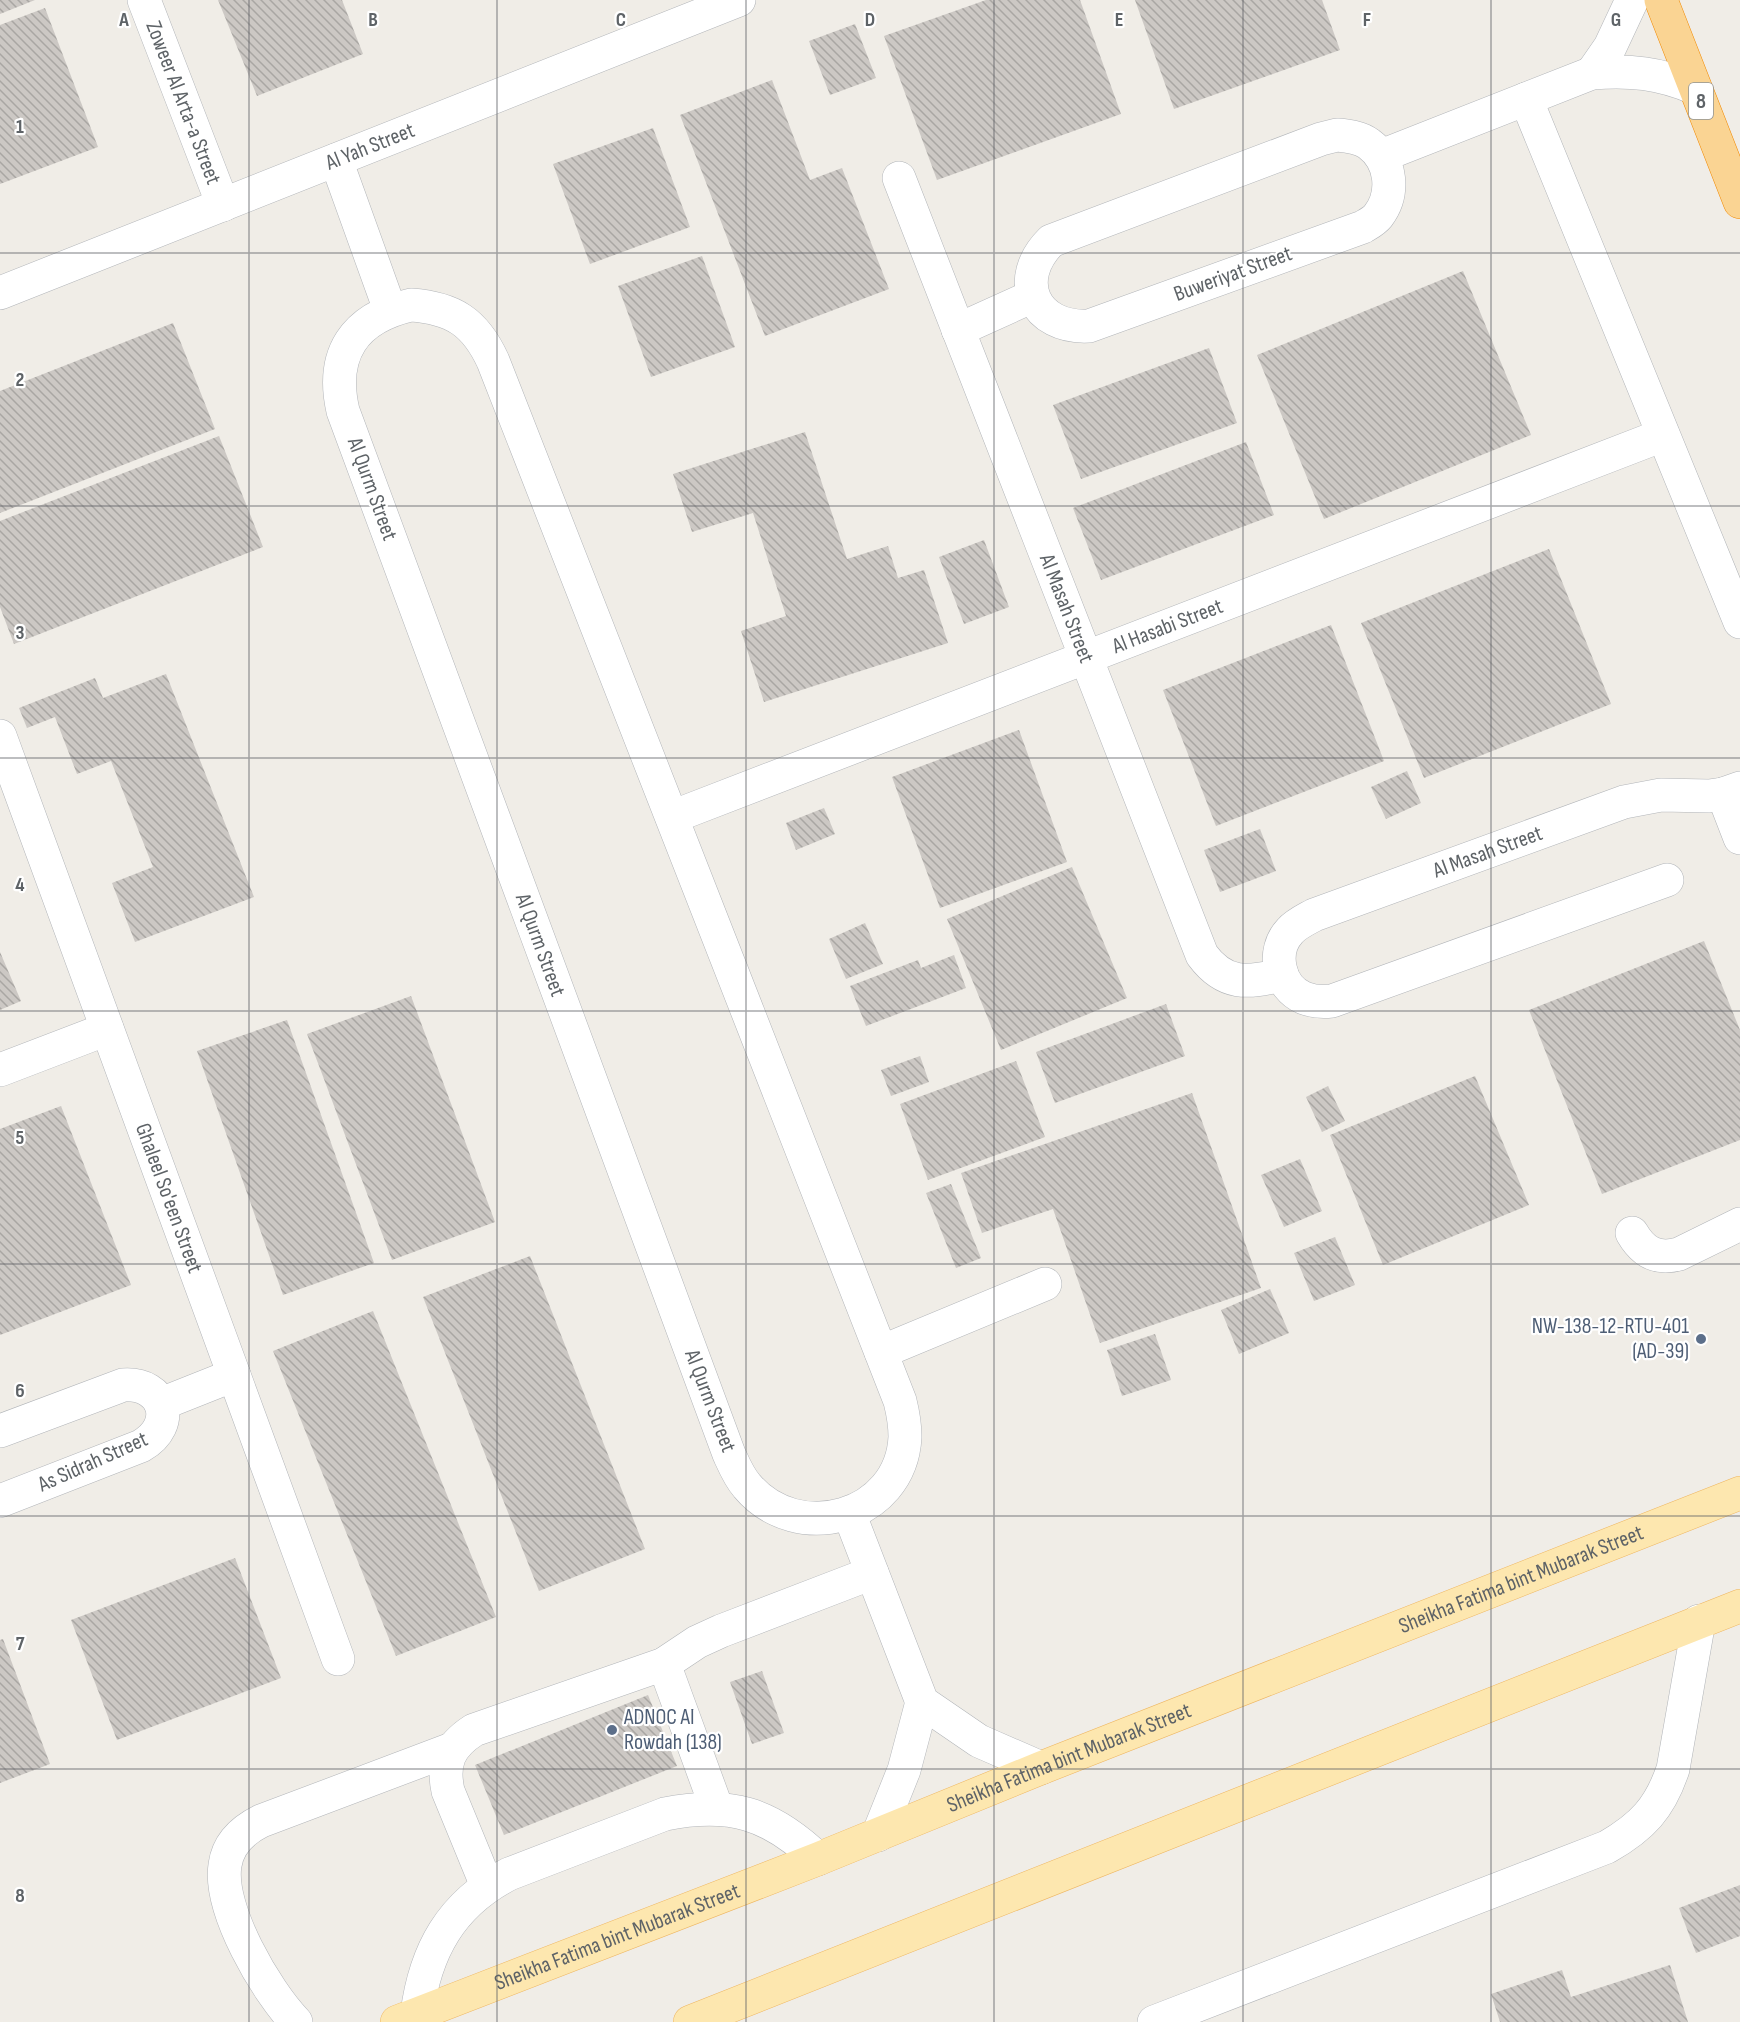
<svg xmlns="http://www.w3.org/2000/svg" width="1740" height="2022" font-family="'Sofia Sans Condensed',sans-serif">
	<defs>
		<pattern id="building-back-hatch" width="6" height="6" patternUnits="userSpaceOnUse" patternTransform="scale(1.5)"><rect width="6" height="6" fill="#ccc8c4"/><path d="M-1 5l2 2M0 0l6 6M5-1l2 2" fill="none" stroke="#a9a6a3"/></pattern>
	</defs>
	<rect width="100%" height="100%" fill="#f0ede7"/>
	<g fill="url(#building-back-hatch)">
		<polygon points="0,0 35,0 0,14"/>
		<polygon points="218,0 342,0 363,54 257,96"/>
		<polygon points="986,0 1080,0 1121,114 937,180 884,36"/>
		<polygon points="1135,0 1322,0 1340,50 1174,109"/>
		<polygon points="45,8 98,147 0,184 0,25"/>
		<polygon points="855,24 876,78 830,95 809,41"/>
		<polygon points="772,80 810,180 842,168 889,289 765,336 680,115"/>
		<polygon points="653,128 690,227 590,264 553,164"/>
		<polygon points="702,256 735,347 651,377 618,286"/>
		<polygon points="1463,271 1531,435 1324,519 1257,355"/>
		<polygon points="173,323 215,429 0,513 0,391"/>
		<polygon points="1209,348 1237,423 1081,479 1053,405"/>
		<polygon points="805,432 847,559 888,546 898,578 924,570 948,643 764,702 741,631 786,616 753,513 692,532 673,474"/>
		<polygon points="219,436 263,547 14,644 0,607 0,521"/>
		<polygon points="1246,442 1274,515 1101,580 1073,508"/>
		<polygon points="984,540 1009,607 964,624 939,557"/>
		<polygon points="1549,549 1611,704 1424,778 1361,623"/>
		<polygon points="1331,625 1384,761 1216,826 1163,690"/>
		<polygon points="166,674 254,897 135,942 112,883 153,867 111,761 77,774 55,717 27,728 19,708 95,678 103,698"/>
		<polygon points="1019,730 1067,862 940,908 892,777"/>
		<polygon points="1407,771 1421,803 1386,819 1371,787"/>
		<polygon points="824,808 835,834 796,850 786,823"/>
		<polygon points="1260,829 1276,871 1220,892 1204,850"/>
		<polygon points="1072,867 1127,998 1001,1050 947,919"/>
		<polygon points="865,923 883,964 846,979 829,939"/>
		<polygon points="1704,941 1740,1030 1740,1140 1602,1194 1529,1010"/>
		<polygon points="0,952 21,1001 0,1010"/>
		<polygon points="954,955 966,988 866,1026 850,986 918,960 921,968"/>
		<polygon points="411,996 495,1222 392,1260 307,1034"/>
		<polygon points="1166,1004 1185,1056 1055,1103 1036,1052"/>
		<polygon points="287,1020 374,1263 283,1295 197,1051"/>
		<polygon points="920,1056 929,1082 891,1096 881,1070"/>
		<polygon points="1016,1061 1045,1137 928,1180 900,1104"/>
		<polygon points="1475,1076 1529,1205 1383,1265 1330,1135"/>
		<polygon points="1328,1086 1345,1121 1322,1132 1306,1097"/>
		<polygon points="1192,1093 1261,1288 1100,1343 1053,1209 982,1233 961,1173"/>
		<polygon points="61,1106 131,1285 0,1335 0,1129"/>
		<polygon points="1300,1159 1322,1211 1284,1227 1261,1175"/>
		<polygon points="951,1184 981,1258 956,1268 926,1193"/>
		<polygon points="1335,1237 1355,1285 1314,1301 1294,1253"/>
		<polygon points="530,1256 645,1549 539,1591 423,1297"/>
		<polygon points="1270,1289 1289,1333 1239,1354 1221,1310"/>
		<polygon points="373,1311 496,1617 396,1656 273,1351"/>
		<polygon points="1155,1334 1171,1380 1122,1396 1107,1350"/>
		<polygon points="235,1558 281,1678 117,1740 71,1620"/>
		<polygon points="3,1639 50,1764 0,1783 0,1640"/>
		<polygon points="762,1671 784,1733 752,1744 730,1682"/>
		<polygon points="648,1695 677,1766 504,1835 475,1765"/>
		<polygon points="1740,1885 1740,1936 1696,1953 1679,1908"/>
		<polygon points="1670,1965 1688,2022 1500,2022 1491,1994 1562,1970 1571,1997"/>
	</g>
	<g fill="none" stroke-linecap="round" stroke-linejoin="round">
		<defs>
			<g id="minor">
				<path id="s1" d="M144 0 223 205"/>
				<polyline points="1592,73 1610,47 1632,0"/>
				<polyline points="1526,99 1740,622"/>
				<path d="M1337 135C1348 136 1360 137 1369 144 1392 161 1395 194 1378 216 1374 221 1368 224 1363 227L1089 326C1034 329 1012 280 1051 241L1321 139Z"/>
				<path d="M1381 156 1592 73C1631 70 1659 73 1695 88"/>
				<polyline points="336,160 390,310"/>
				<path id="s2" d="M899 178 1202 955C1225 986 1247 983 1282 975"/>
				<path id="s3" d="M0 293 739 0"/>
				<path d="M411 305C453 308 475 322 493 361L900 1401C903 1413 905 1424 905 1437 901 1518 797 1546 747 1486 739 1477 734 1465 729 1454L343 411C330 354 354 318 411 305Z"/>
				<polyline points="958,330 1033,296"/>
				<path id="s4" d="M0 736 338 1659"/>
				<polyline points="1723,794 1740,838"/>
				<path id="s5" d="M672 817 1663 435"/>
				<path id="s6" d="M1667 880 1332 1001C1322 1002 1314 1002 1304 998 1278 987 1271 951 1290 931 1296 924 1305 920 1314 915L1624 802 1661 795 1709 796 1723 794 1740 788"/>
				<polyline points="0,1070 107,1029"/>
				<path d="M1632 1233C1643 1252 1657 1260 1679 1254L1740 1224"/>
				<polyline points="881,1352 1045,1284"/>
				<polyline points="161,1404 234,1375"/>
				<path d="M0 1431 123 1385C165 1382 178 1425 141 1446L0 1501"/>
				<polyline points="849,1513 922,1702 979,1741 1041,1768"/>
				<polyline points="664,1664 717,1809"/>
				<polyline points="878,1835 904,1770 922,1702"/>
				<path d="M487 1886 448 1791C442 1763 449 1746 474 1730L664 1664 697 1642 721 1631 872 1573"/>
				<path d="M417 2014C425 1951 451 1904 509 1874L665 1814C730 1801 770 1813 818 1859"/>
				<path d="M296 2022C266 1991 218 1909 225 1865 228 1844 243 1830 261 1821L452 1749"/>
				<path d="M1154 2022 1607 1847C1642 1827 1660 1808 1673 1769L1699 1621"/>
			</g>
			<g id="major">
				<path id="s7" d="M397 2022 818 1859 1041 1768 1740 1493"/>
				<polyline points="690,2022 1740,1606"/>
			</g>
			<polyline id="highway" points="1661,0 1740,202"/>
		</defs>
		<use href="#minor" stroke="#b2b5b9" stroke-width="34"/>
		<use href="#major" stroke="#eeb661" stroke-width="34"/>
		<use href="#highway" stroke="#f18b06" stroke-width="34"/>
		<use href="#minor" stroke="#fff" stroke-width="33"/>
		<use href="#major" stroke="#fde7af" stroke-width="33"/>
		<use href="#highway" stroke="#fad493" stroke-width="33"/>
	</g>
	<path fill="none" stroke="#5e6367" stroke-width="1.5" stroke-opacity="0.55" d="M249 0V2022M497 0V2022M746 0V2022M994 0V2022M1243 0V2022M1491 0V2022M0 253H1740M0 506H1740M0 758H1740M0 1011H1740M0 1264H1740M0 1516H1740M0 1769H1740"/>
	<g fill="#5c6f8a" stroke="#fff" stroke-width="2">
		<circle cx="1701" cy="1339" r="6"/>
		<circle cx="612" cy="1730" r="6"/>
	</g>
	<g text-anchor="middle" dominant-baseline="central" stroke-width="4.5" stroke-linejoin="round" paint-order="stroke">
		<rect fill="#fff" stroke="#8e9295" stroke-width="1.5" x="1689" y="83" width="24" height="36" rx="4.5"/>
		<g font-size="21" font-weight="bold" fill="#5e6367">
			<text x="1701" y="101">8</text>
		</g>
		<g font-size="22" fill="#5e6367" stroke="#fff">
			<text stroke="none"><textPath href="#s1" startOffset="110">Zoweer Al Arta-a Street</textPath></text>
			<text stroke="none"><textPath href="#s3" startOffset="398">Al Yah Street</textPath></text>
			<text transform="translate(1233 274) rotate(-20)">Buweriyat Street</text>
			<text transform="translate(372 489) rotate(70)">Al Qurm Street</text>
			<text stroke="none"><textPath href="#s2" startOffset="462">Al Masah Street</textPath></text>
			<text stroke="none"><textPath href="#s5" startOffset="531">Al Hasabi Street</textPath></text>
			<text stroke="none"><textPath href="#s6" startOffset="678">Al Masah Street</textPath></text>
			<text transform="translate(540 945) rotate(70)">Al Qurm Street</text>
			<text stroke="none"><textPath href="#s4" startOffset="492">Ghaleel So'een Street</textPath></text>
			<text transform="translate(710 1401) rotate(69)">Al Qurm Street</text>
			<text transform="translate(93 1462) rotate(-24)">As Sidrah Street</text>
			<text stroke="none"><textPath href="#s7" startOffset="1208">Sheikha Fatima bint Mubarak Street</textPath></text>
			<text stroke="none"><textPath href="#s7" startOffset="722">Sheikha Fatima bint Mubarak Street</textPath></text>
			<text stroke="none"><textPath href="#s7" startOffset="236">Sheikha Fatima bint Mubarak Street</textPath></text>
		</g>
		<g font-size="22" fill="#4e5e75" stroke="#fff" text-anchor="end">
			<text x="1689" y="1326">NW-138-12-RTU-401<tspan x="1689" dy="25">(AD-39)</tspan></text>
			<text x="624" y="1717" text-anchor="start">ADNOC Al<tspan x="624" dy="25">Rowdah (138)</tspan></text>
		</g>
	</g>
	<g font-size="20" text-anchor="middle" font-weight="bold" fill="#5e6367" stroke="#fff" stroke-width="4.5" stroke-linejoin="round" paint-order="stroke">
		<text x="124" y="26">A</text>
		<text x="373" y="26">B</text>
		<text x="621" y="26">C</text>
		<text x="870" y="26">D</text>
		<text x="1119" y="26">E</text>
		<text x="1367" y="26">F</text>
		<text x="1616" y="26">G</text>
		<text x="20" y="133">1</text>
		<text x="20" y="386">2</text>
		<text x="20" y="639">3</text>
		<text x="20" y="891">4</text>
		<text x="20" y="1144">5</text>
		<text x="20" y="1397">6</text>
		<text x="20" y="1650">7</text>
		<text x="20" y="1902">8</text>
	</g>
</svg>
